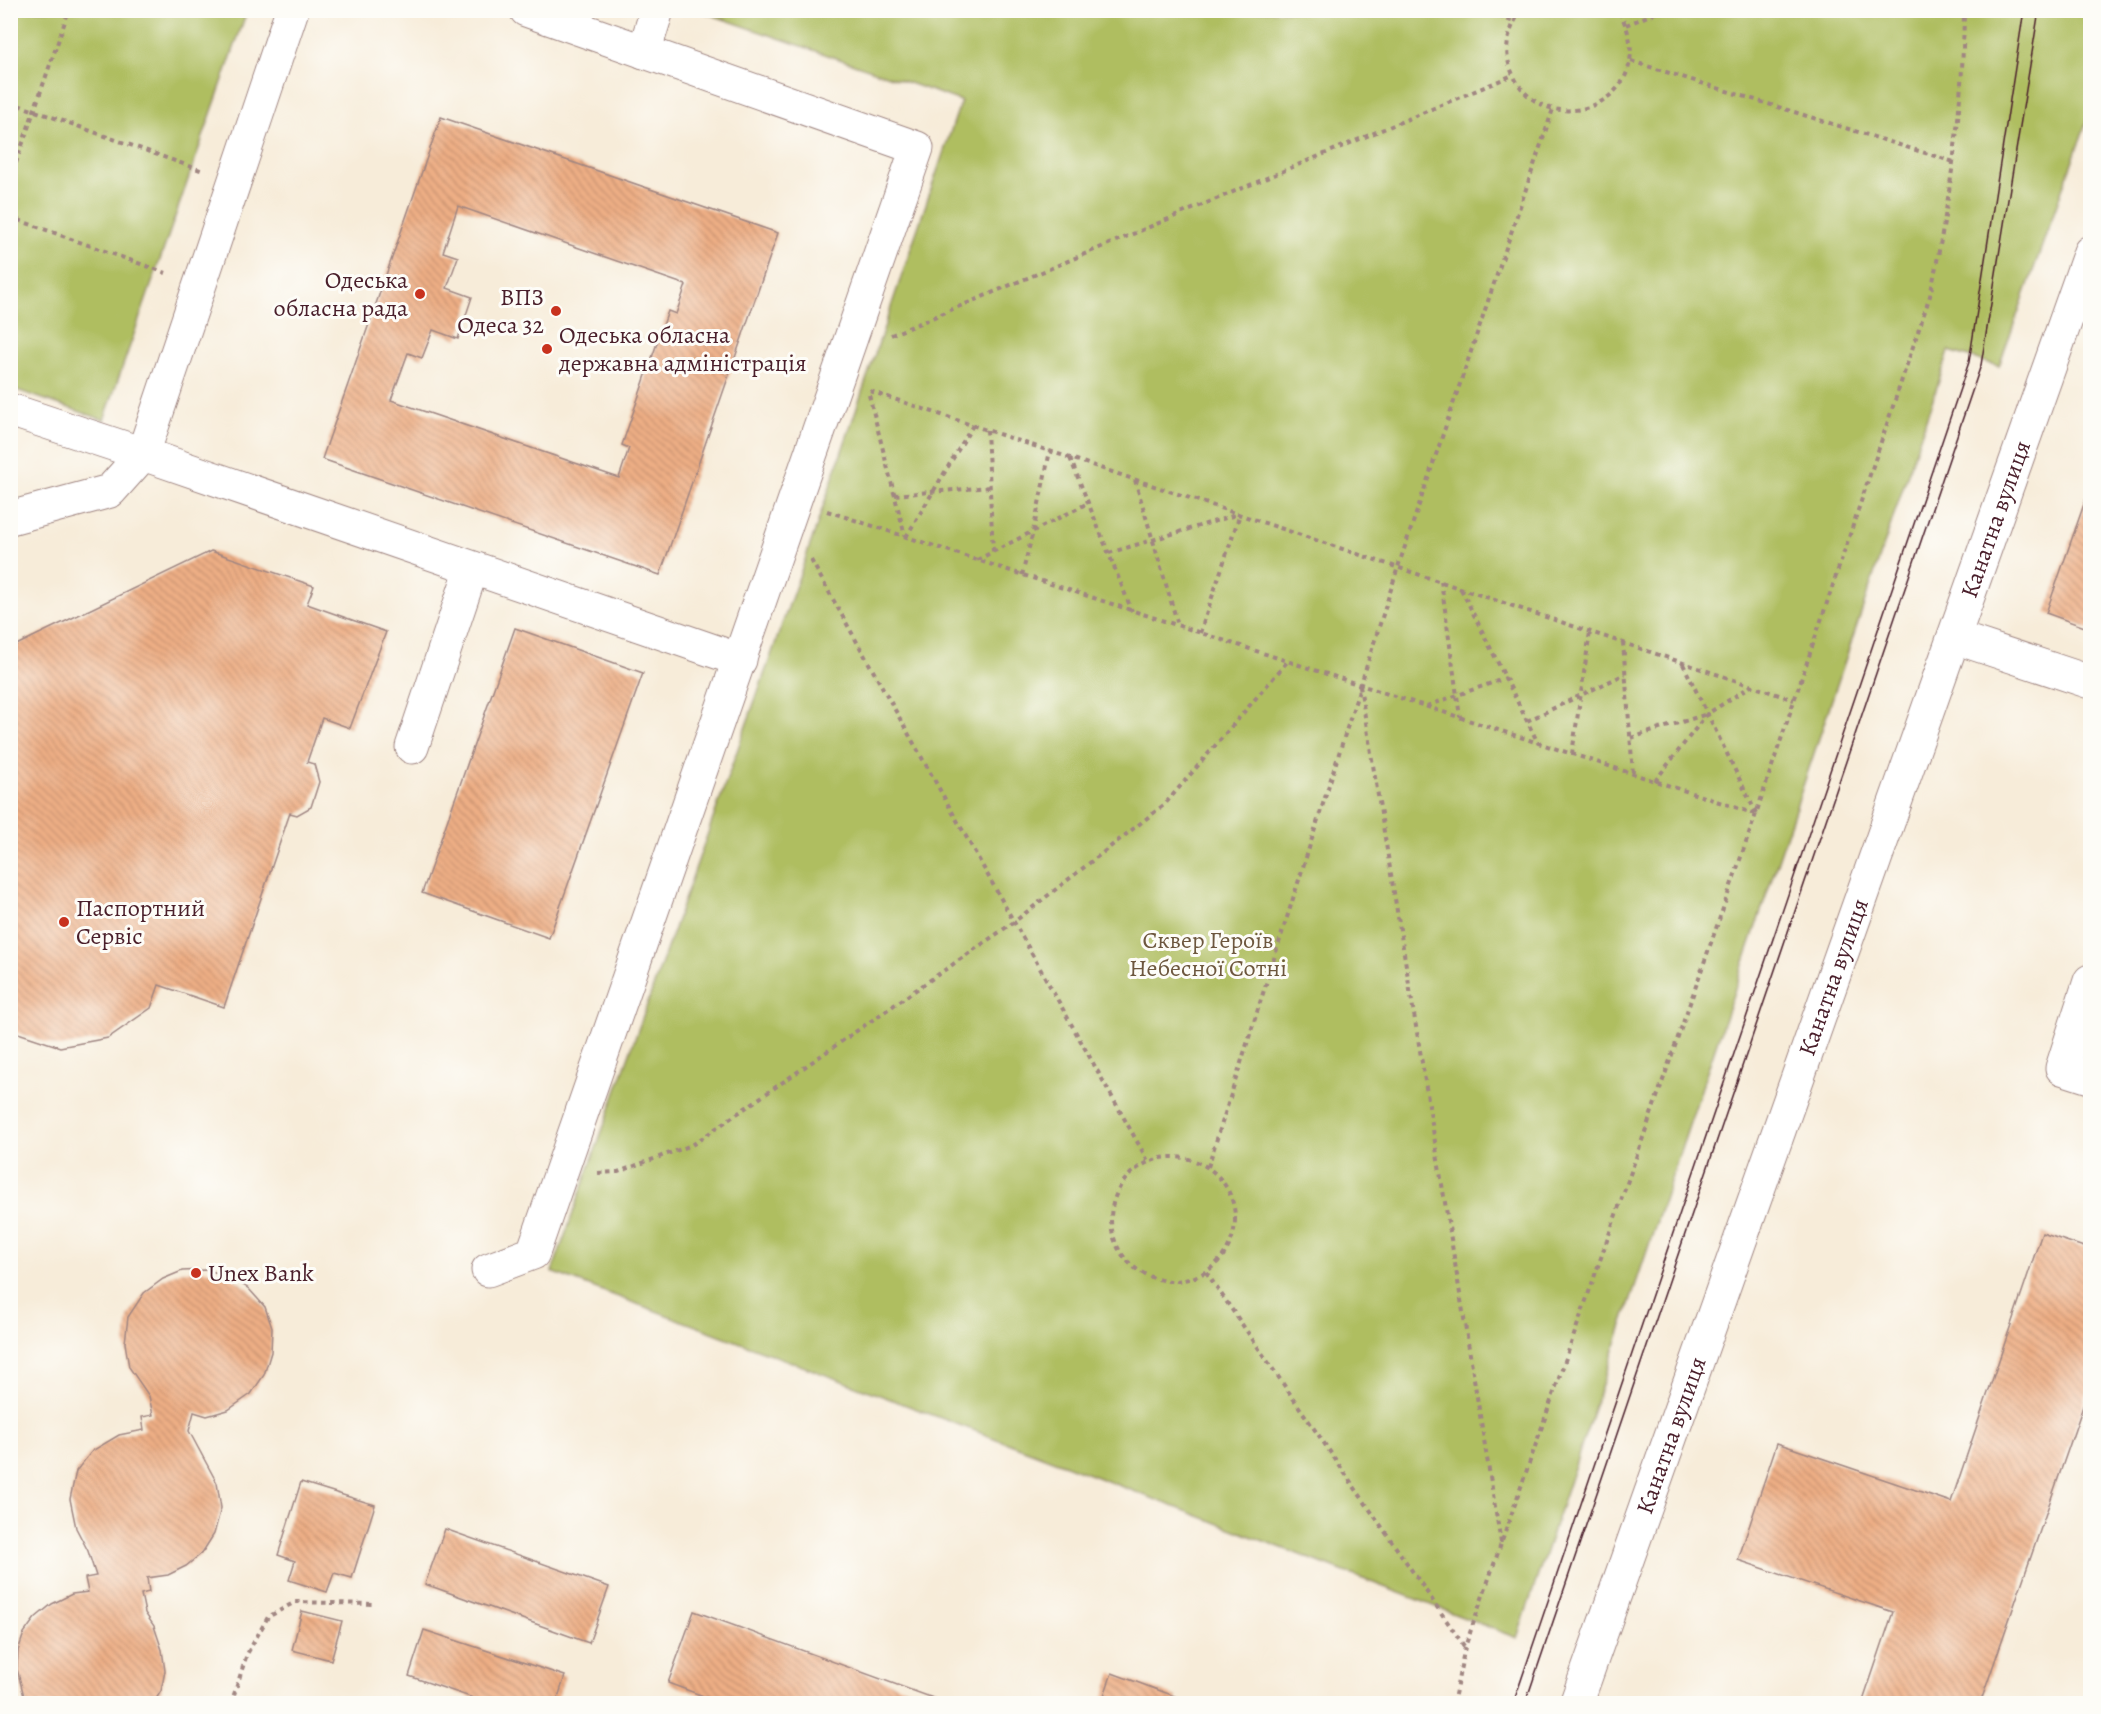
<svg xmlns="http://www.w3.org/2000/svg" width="2101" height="1714" font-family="Alegreya,serif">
	<defs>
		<pattern id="building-back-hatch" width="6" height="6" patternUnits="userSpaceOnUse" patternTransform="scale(1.5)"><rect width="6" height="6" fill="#eeaf85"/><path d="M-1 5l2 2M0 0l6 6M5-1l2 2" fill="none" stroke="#c38e6d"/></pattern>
	</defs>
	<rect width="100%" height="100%" fill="#fdfcf7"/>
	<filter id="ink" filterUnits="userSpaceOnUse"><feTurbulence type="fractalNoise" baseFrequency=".0167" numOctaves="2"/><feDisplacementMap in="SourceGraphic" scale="12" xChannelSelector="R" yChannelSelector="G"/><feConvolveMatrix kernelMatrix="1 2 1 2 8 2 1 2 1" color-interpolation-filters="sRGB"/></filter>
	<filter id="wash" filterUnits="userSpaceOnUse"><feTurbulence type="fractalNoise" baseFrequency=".008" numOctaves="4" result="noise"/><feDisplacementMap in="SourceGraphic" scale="24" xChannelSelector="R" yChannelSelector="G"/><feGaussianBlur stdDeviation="1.35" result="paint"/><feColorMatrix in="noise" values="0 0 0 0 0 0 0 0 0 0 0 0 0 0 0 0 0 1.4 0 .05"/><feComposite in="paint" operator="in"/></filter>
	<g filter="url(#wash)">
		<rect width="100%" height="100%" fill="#f7ecd9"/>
		<g fill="#afbe61" stroke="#7c6e46" stroke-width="1.5">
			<polygon points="11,10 247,11 104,420 11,388"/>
			<polygon points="700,11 2090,11 2090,112 1999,366 1949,351 1517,1638 1034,1453 552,1272 807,554 961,101"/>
		</g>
		<g id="blocks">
			<g fill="url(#building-back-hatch)" fill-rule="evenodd">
				<path d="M441 117 778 233 660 575 322 459ZM458 206 686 285 676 314 668 311 622 445 629 448 619 478 391 400 408 353 422 358 433 330 458 339 472 297 447 288 458 257 443 252Z"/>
				<polygon points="2090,487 2090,629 2046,613"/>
				<polygon points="211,551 314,586 307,604 386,632 350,728 322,718 307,762 314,764 319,782 311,807 297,815 290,813 224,1007 159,985 151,1008 108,1038 60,1047 12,1031 10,648"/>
				<polygon points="515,628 643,673 549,938 422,893"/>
				<polygon points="2042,1233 2090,1249 2090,1386 1980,1704 1862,1704 1893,1612 1738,1560 1777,1443 1951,1502"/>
				<polygon points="205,1270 228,1275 249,1289 265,1307 272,1328 271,1352 264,1375 251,1394 228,1410 207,1416 194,1412 189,1431 217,1483 221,1508 214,1534 202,1553 186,1566 168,1575 147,1578 149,1592 141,1594 145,1613 154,1626 162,1650 165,1671 161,1691 153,1704 26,1704 17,1669 18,1651 24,1633 35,1618 52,1604 72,1594 88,1592 85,1578 96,1576 88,1551 76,1528 70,1499 76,1471 92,1451 119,1435 144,1430 142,1417 153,1415 149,1396 129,1367 125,1343 128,1317 144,1293 163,1279 182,1271"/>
				<polygon points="301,1482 375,1505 352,1578 334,1573 327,1592 289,1580 295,1561 278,1555"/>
				<polygon points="445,1529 609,1587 589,1643 425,1584"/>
				<polygon points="302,1611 342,1621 331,1660 292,1650"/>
				<polygon points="694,1611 947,1703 947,1704 725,1704 668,1683"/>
				<polygon points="424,1630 565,1676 556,1704 482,1704 482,1701 409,1676"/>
				<polygon points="1112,1673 1177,1697 1175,1704 1101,1704"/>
			</g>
		</g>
	</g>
	<g filter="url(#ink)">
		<use href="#blocks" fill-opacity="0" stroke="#a08682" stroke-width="1.5"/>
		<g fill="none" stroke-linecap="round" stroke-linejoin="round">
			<defs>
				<g id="minor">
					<polyline points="644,52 657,10"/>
					<polyline points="10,410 143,454 740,660"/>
					<polyline points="10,518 110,491 143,454 292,10"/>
					<polyline points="1954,637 2090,682"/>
					<polyline points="412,747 472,568"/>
					<polyline points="2090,981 2062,1068 2090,1077"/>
					<polyline points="488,1270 533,1253 917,148 526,10"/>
				</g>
				<g id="major">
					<path id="s1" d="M1576 1704 2090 252"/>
				</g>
			</defs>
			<use href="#minor" stroke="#a08682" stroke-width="35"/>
			<use href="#major" stroke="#a08682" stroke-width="35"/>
			<g stroke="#a08682" stroke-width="4" stroke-dasharray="4.5 4.5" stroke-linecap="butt">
				<polyline points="1482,10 1514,22"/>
				<path d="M1521 10C1510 27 1503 47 1510 67 1539 152 1672 101 1618 10"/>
				<polyline points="1626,25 1662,10"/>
				<polyline points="1631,61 1954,162"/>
				<polyline points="10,102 203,171"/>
				<polyline points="10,180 69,10"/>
				<polyline points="10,217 166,273"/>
				<polyline points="891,335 1513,75"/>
				<polyline points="870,391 1794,700"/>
				<polyline points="869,395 905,536"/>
				<polyline points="987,430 993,552"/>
				<polyline points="1070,458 1132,611"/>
				<polyline points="1135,480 1178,625"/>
				<polyline points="895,495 990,487"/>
				<polyline points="827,511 1756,814"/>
				<polyline points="906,537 973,425"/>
				<polyline points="1109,553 1239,514"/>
				<polyline points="811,560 1148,1161"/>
				<polyline points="977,560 1088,503"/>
				<polyline points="1022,575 1033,532 1050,451"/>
				<polyline points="1441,581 1460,717"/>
				<polyline points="1461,589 1538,743"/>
				<polyline points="1200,633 1240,514"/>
				<polyline points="1623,642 1633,774"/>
				<polyline points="1683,664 1756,813"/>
				<polyline points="1360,686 1501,1543"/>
				<polyline points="1427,706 1506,678"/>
				<polyline points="1527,721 1625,674"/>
				<polyline points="1631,738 1707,714"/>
				<polyline points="1572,754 1590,632"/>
				<polyline points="1655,781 1707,714 1751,686"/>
				<circle cx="1173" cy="1219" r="62"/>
				<polyline points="1208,1167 1398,567 1553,109"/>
				<polyline points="598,1173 618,1172 692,1145 1014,922 1165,804 1287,662"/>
				<polyline points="1206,1272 1464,1646"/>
				<polyline points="231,1704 247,1654 268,1617 295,1602 372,1604"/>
				<path d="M1453 1704 1465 1647 1756 814 1930 296C1950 201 1963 107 1964 10"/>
			</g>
			<use href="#minor" stroke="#fff" stroke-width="33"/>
			<use href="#major" stroke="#fff" stroke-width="33"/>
			<g stroke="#4a1f2b" stroke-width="1.5">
				<polyline points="1513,1704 1969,362 2024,10"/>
				<polyline points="1525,1704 1981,365 2039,10"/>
			</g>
		</g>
	</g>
	<g fill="#c8321e" stroke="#fdfcf7" stroke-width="2">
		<circle cx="420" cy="294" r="6"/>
		<circle cx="556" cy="311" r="6"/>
		<circle cx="547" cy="349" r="6"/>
		<circle cx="64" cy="922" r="6"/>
		<circle cx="196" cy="1273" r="6"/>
	</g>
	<g text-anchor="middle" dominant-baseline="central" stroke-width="6" stroke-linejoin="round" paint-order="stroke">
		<g font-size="24" fill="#4a1f2b" stroke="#fdfcf7" text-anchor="start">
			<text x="408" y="280" text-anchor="end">Одеська<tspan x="408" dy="28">обласна рада</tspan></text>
			<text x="544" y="297" text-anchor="end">ВПЗ<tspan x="544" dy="28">Одеса 32</tspan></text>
			<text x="559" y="335">Одеська обласна<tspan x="559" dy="28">державна адміністрація</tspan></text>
			<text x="76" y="908">Паспортний<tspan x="76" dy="28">Сервіс</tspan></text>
			<text x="208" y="1273">Unex Bank</text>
		</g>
		<g font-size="24" fill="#4a1f2b" stroke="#fdfcf7">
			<text stroke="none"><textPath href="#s1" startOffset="1257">Канатна вулиця</textPath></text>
			<text stroke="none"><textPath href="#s1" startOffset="771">Канатна вулиця</textPath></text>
			<text stroke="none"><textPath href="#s1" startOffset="285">Канатна вулиця</textPath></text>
		</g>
		<g font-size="24" fill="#6d573e" stroke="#fdfcf7">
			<text x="1208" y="940">Сквер Героїв<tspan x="1208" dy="28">Небесної Сотні</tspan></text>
		</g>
	</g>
	<rect width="2101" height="1714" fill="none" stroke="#fdfcf7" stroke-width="36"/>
</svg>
